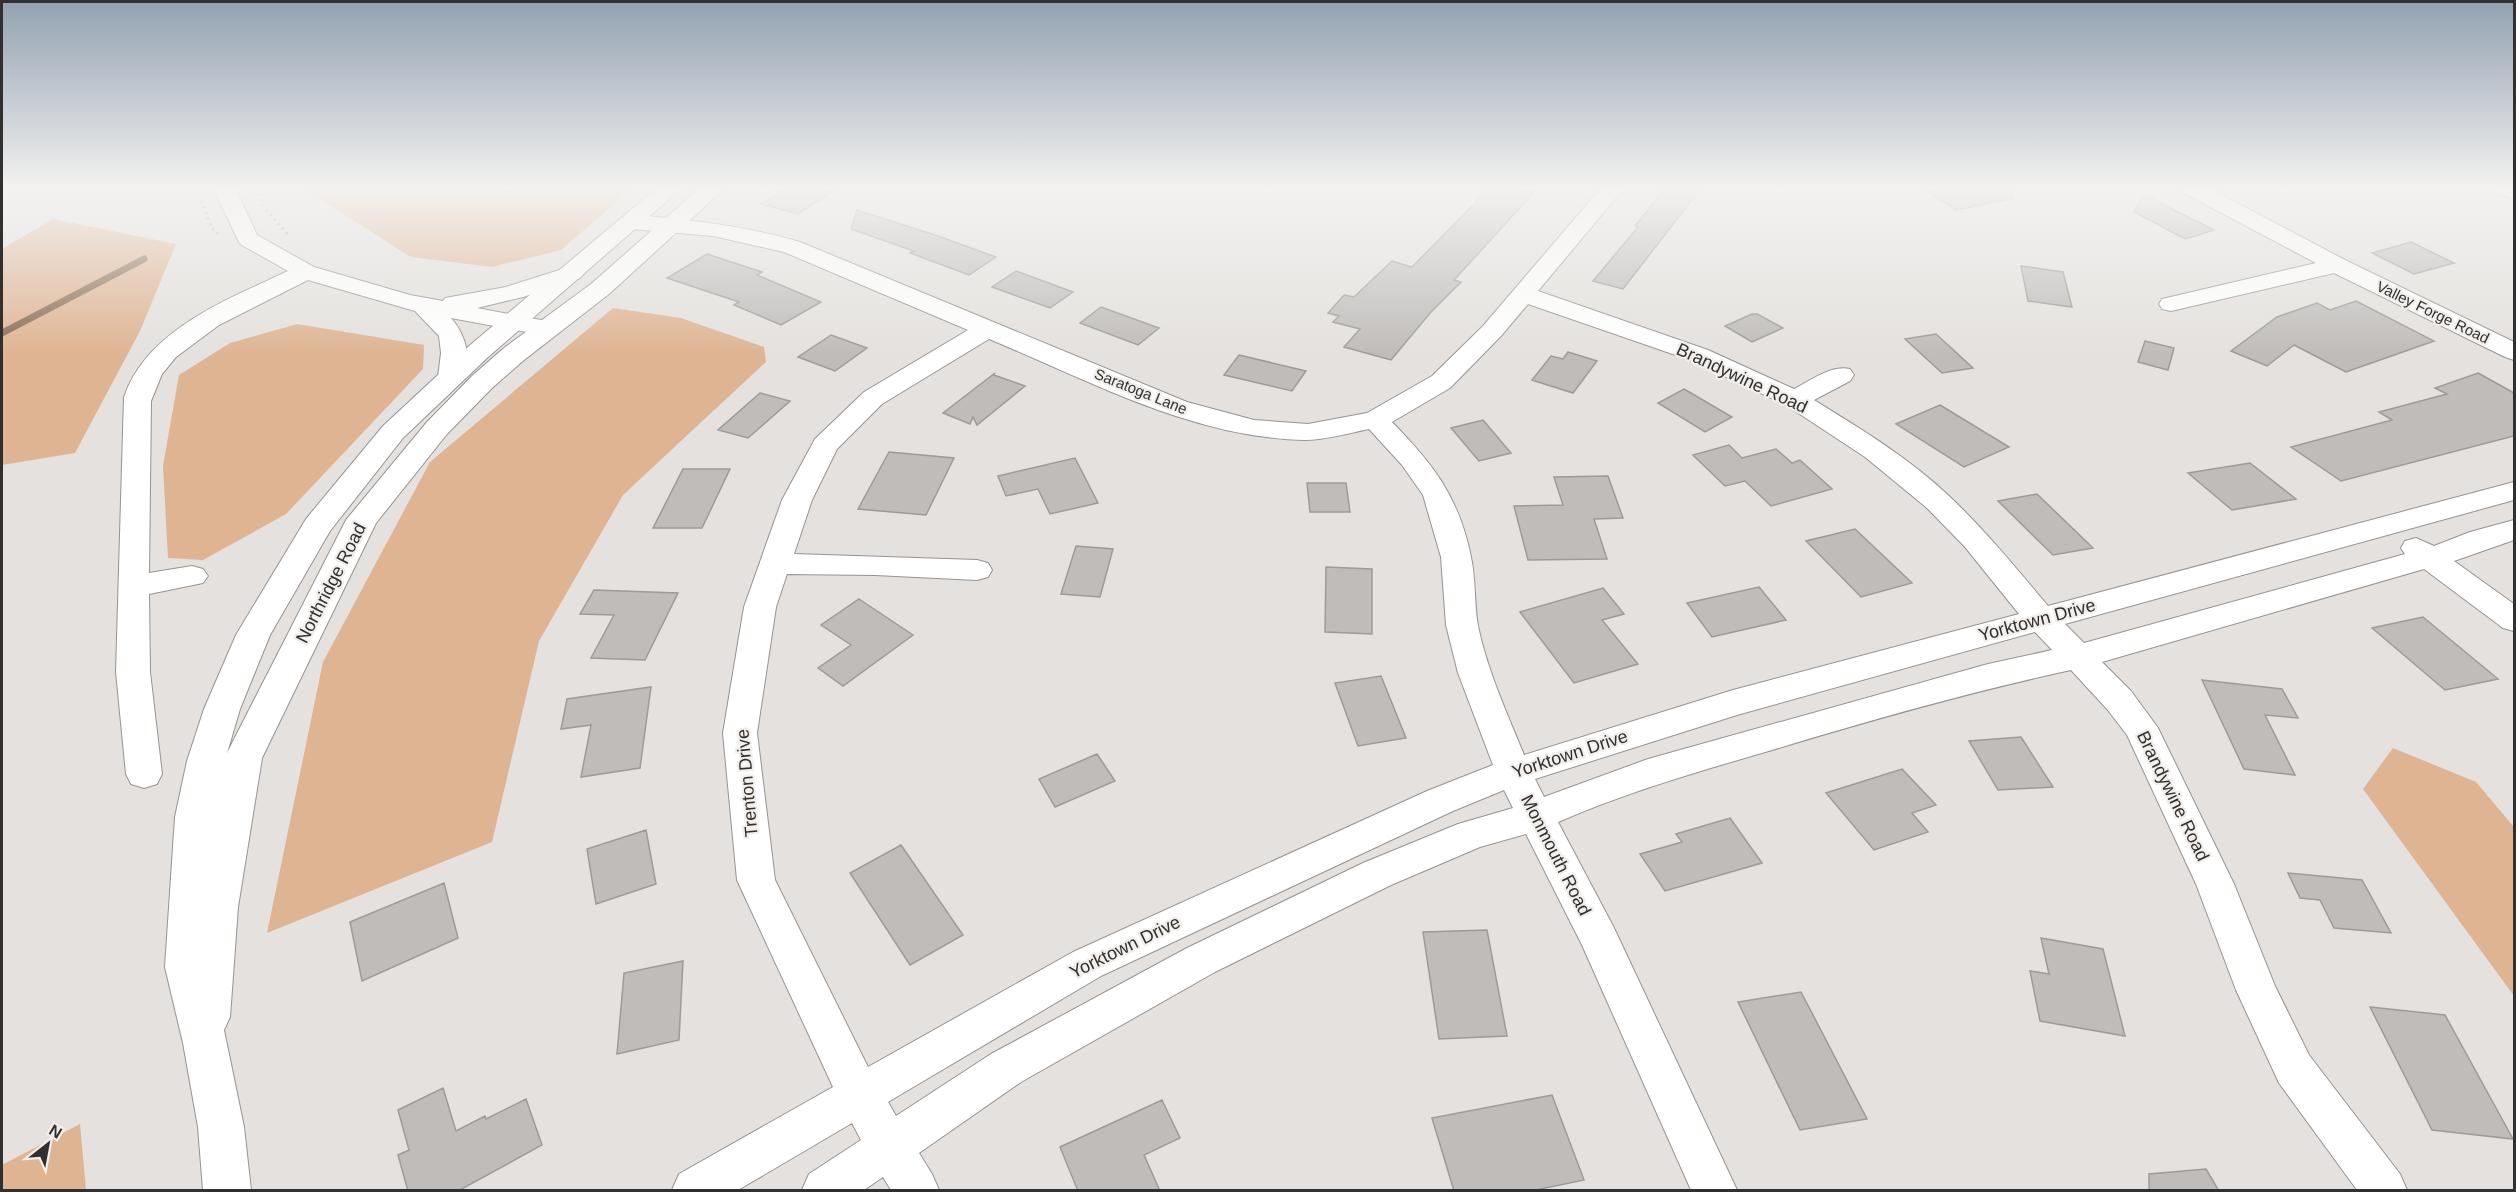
<svg xmlns="http://www.w3.org/2000/svg" width="2516" height="1192" viewBox="0 0 2516 1192" font-family="Helvetica,sans-serif">
<style>
.green{fill:#dfb493}
.lines{fill:none;stroke-linecap:round;stroke-linejoin:round}
.stream{stroke:#8b6b51;stroke-width:7}
.building{fill:#bfbcba;stroke:#9d9b98;stroke-width:1.5}
.minor-casing{stroke:#969391;stroke-width:2}
.major-casing{stroke:#969391;stroke-width:2}
.path{stroke:#a7a5a3;stroke-width:3;stroke-dasharray:2 4;stroke-linecap:butt}
.minor{fill:#fff;fill-rule:evenodd}
.major{fill:#fff;fill-rule:evenodd}
.labels{text-anchor:middle;dominant-baseline:central;stroke-width:4.5;stroke-linejoin:round;paint-order:stroke}
.far-street-label{font-size:15px;fill:#31302f;stroke:#f1eeeb}
.street-label{font-size:18px;fill:#31302f;stroke:#f1eeeb}
</style>
<rect width="100%" height="100%" fill="#e4e1de"/>
<path class="green" d="M302,188h331l-72,62 -69,17 -81,-10z
M53,219l123,25 -36,87 -65,122 -73,12v-216z
M613,308l68,10 83,29 2,15 -143,133 -84,146 -47,201 -225,91 56,-271 107,-200z
M297,324l127,21 -1,24 -137,145 -83,46 -35,-2 -5,-92 16,-91 51,-32z
M2393,748l83,34 38,45v169l-151,-207z
M80,1124l6,66h-84v-25z"/>
<g class="lines">
<path class="stream" d="M2,333l142,-74"/>
</g>
<path class="building" d="M786,188h52l-40,26 -37,-10z
M1490,188h48l-84,92 7,2 -30,30 -40,48 -47,-13 16,-18 -27,-7 6,-6 -11,-3 16,-18 10,2 38,-36 20,6z
M1665,188h36l-78,101 -30,-8 45,-54 -3,-1z
M1922,188h90l2,10 -58,12z
M2143,194l71,36 -29,9 -51,-27z
M857,210l81,26 58,21 -27,18 -59,-22 4,-2 -63,-22z
M2411,242l43,21 -40,11 -42,-21z
M707,254l55,18 -5,3 64,27 -40,23 -47,-20 5,-3 -72,-24z
M2021,266l42,6 9,35 -44,-6z
M1016,271l57,21 -23,16 -58,-21z
M2356,301l78,40 -88,31 -52,-27 -27,21 -36,-15 46,-34 40,-14 13,7z
M1101,307l58,21 -21,17 -58,-22z
M1752,314h5l26,14 -31,14 -27,-16z
M1936,334l37,34 -31,5 -37,-34z
M831,335l36,13 -32,23 -37,-14z
M2145,341l29,7 -6,22 -30,-8z
M1568,352l29,9 -24,32 -41,-13 19,-24 12,3z
M1239,355l67,16 -14,20 -68,-16z
M995,373l-1,2 31,11 -48,39 -4,-8 -3,7 -27,-11z
M2478,373l36,20v43l-173,45 -50,-34 101,-27 -13,-8 68,-18 -12,-6z
M1684,389l48,28 -27,15 -47,-29z
M760,393l30,8 -42,37 -30,-8z
M1940,405l69,42 -45,20 -68,-43z
M1483,420l28,33 -32,8 -28,-33z
M1729,445l13,13 34,-9 16,14 8,-3 32,29 -61,17 -26,-25 -20,5 -32,-31z
M889,452l65,6 -28,57 -68,-6z
M1075,458l23,45 -48,11 -12,-25 -32,7 -8,-20z
M2250,463l46,36 -64,11 -44,-37z
M683,469h47l-28,59h-49z
M1608,476l15,42 -29,1 13,40 -79,1 -14,-54 49,-1 -9,-28z
M1307,483h39l4,29h-40z
M2037,494l56,54 -40,7 -55,-54z
M1855,529l57,54 -51,14 -55,-56z
M1076,546l37,3 -13,48 -39,-3z
M1326,567l46,2v65l-47,-2z
M1759,587l27,33 -74,17 -25,-34z
M1603,588l21,26 -22,6 36,44 -64,19 -54,-71z
M594,590l84,3 -33,67 -54,-2 23,-43 -34,-1z
M859,599l54,36 -70,51 -25,-18 33,-23 -30,-20z
M2423,617l75,62 -53,11 -73,-62z
M1381,676l25,62 -48,8 -23,-63z
M2202,680l80,9 16,29 -33,-3 30,60 -51,-6z
M651,687l-11,81 -59,9 10,-52 -30,4 6,-30z
M2021,737l32,50 -55,3 -29,-49z
M1097,754l18,27 -60,26 -16,-28z
M1902,769l34,36 -24,8 16,19 -54,18 -48,-57z
M1730,818l32,45 -97,28 -25,-37 42,-12 -6,-8z
M646,830l10,54 -60,20 -9,-55z
M901,845l62,90 -53,30 -60,-92z
M2288,873l74,7 29,53 -57,-5 -14,-28 -20,-2z
M444,883l14,55 -96,43 -12,-59z
M1487,930l20,106 -68,3 -16,-107z
M2041,938l62,11 22,87 -85,-15 -10,-50 19,3z
M683,961l-4,79 -62,14 7,-81z
M1801,992l66,127 -67,11 -62,-128z
M2370,1007l75,8 68,124 -81,-9z
M443,1088l13,43 29,-15 1,3 40,-20 16,46 -84,46h-50l-10,-36 11,-5 -11,-40z
M1552,1095l32,85 -53,11h-77l-22,-73z
M1162,1100l18,38 -36,17 16,36h-82l-18,-44z
M2206,1169l13,22h-70v-17z"/>
<g class="lines">
<g class="minor-casing">
<path id="minor" d="M213,188h22l22,47 57,32 96,28 33,6 2,-3 61,-11 66,-21 8,2 4,5 -4,5 -57,19 -46,11 80,15 4,5 -4,5 -9,3 -97,-18c15,17 23,44 9,65l-9,2 -9,-2 -4,-6 3,-24 -2,-17 -24,-25 -107,-31 -89,45 -43,32 -14,17 -11,27 -2,172 43,-7 11,3 5,7 -5,7 -54,11 1,78 12,102 -5,10 -13,4 -13,-4 -5,-10 -10,-102 8,-275c23,-68 105,-98 164,-126l-48,-27z
M1601,188h23l-86,103 170,59 86,39c18,-9 37,-24 56,-20l4,6 -4,6 -36,19c47,29 95,58 135,96 36,34 67,72 99,110l466,-124v18l-449,124 19,19 321,-89 -4,-6 4,-7 11,-3 18,8 36,-14 44,-12v20l-60,21 60,43v27l-11,-3 -79,-59 -322,93 29,29 27,37 76,156 41,102 34,69 91,119 7,16h-50l-78,-107 -43,-93 -40,-106 -69,-149 -20,-26 -36,-39c-101,22 -200,50 -299,80 -72,21 -145,42 -214,72l56,106 123,262h-46l-109,-245 -56,-111 -46,13 -89,38 -176,87 -194,110 -102,71 13,21 7,16h-48l-8,-13 -19,13h-62l7,-16 52,-34 -9,-17 -114,67h-66l7,-16 154,-87 -96,-207 -14,-147 21,-126 38,-107 33,-61 49,-47 104,-62 -184,-78 -71,-16 -81,-7 -8,-2 -3,-5 3,-5 8,-2c57,4 113,11 168,27l387,160 67,18 54,4 59,-11 65,-37 51,-50zM1528,304l162,56 96,45 79,52 62,51 38,39 54,67 -286,76 -209,65c-17,-42 -37,-85 -46,-129 -4,-23 -2,-46 -7,-69 -12,-60 -38,-93 -79,-135l58,-34 51,-52zM989,339c101,42 205,99 316,101 21,0 44,-7 64,-11l33,36 21,30 18,62 5,68 12,48 35,92 -66,26 -354,161 -205,115 -93,-187 -18,-147 19,-126 11,-33 88,1 102,5 11,-3 4,-7 -4,-7 -11,-3 -183,-6 18,-54 25,-51 45,-45zM2035,632l17,18 -64,14 -340,95 -104,38 -9,-18 202,-64zM1504,790l9,18 -55,16 -95,39 -176,85 -196,106 -95,62 -8,-14 213,-126 352,-165z
M2181,188h28l136,72 169,82v18l-9,-3 -171,-84 -163,38 -9,-2 -3,-5 3,-5 154,-36 -132,-70z
M2492,188h22v11l-19,-6z"/>
</g>
<g class="major-casing">
<path id="major" d="M657,188h25l-195,170 -84,80 -73,93 -60,104 -30,74 -13,44 119,-233 81,-98 45,-46 32,-28 87,-64 109,-96h25l-116,106 -85,66 -32,28 -45,46 -71,89 -114,235 -24,149 -8,110 -6,13 20,97 7,63h-48l-5,-63 -15,-84 -18,-76 10,-150 12,-56 17,-52 32,-74 70,-116 77,-93 86,-80z"/>
</g>
<path class="path" d="M256,188l9,20 24,28
M201,201l11,27 6,6"/>
<use href="#minor" class="minor"/>
<use href="#major" class="major"/>
</g>
<linearGradient id="sky" x2="0" y2="1"><stop stop-color="#92a1b1"/><stop offset="0.53" stop-color="#f3f2f0"/><stop offset="1" stop-color="#f3f2f0" stop-opacity="0"/></linearGradient>
<rect width="2516" height="355" fill="url(#sky)"/>
<g class="labels">
<g class="far-street-label">
<text transform="translate(2433 312) rotate(26)">Valley Forge Road</text>
<text transform="translate(1141 391) rotate(22)">Saratoga Lane</text>
</g>
<g class="street-label">
<text transform="translate(1742 378) rotate(25)">Brandywine Road</text>
<text transform="translate(331 583) rotate(-63)">Northridge Road</text>
<text transform="translate(2037 620) rotate(-15)">Yorktown Drive</text>
<text transform="translate(1570 754) rotate(-18)">Yorktown Drive</text>
<text transform="translate(747 783) rotate(-95)">Trenton Drive</text>
<text transform="translate(2173 796) rotate(64)">Brandywine Road</text>
<text transform="translate(1556 855) rotate(63)">Monmouth Road</text>
<text transform="translate(1125 947) rotate(-26)">Yorktown Drive</text>
</g>
</g>
<rect width="2516" height="1192" fill="none" stroke="#31302f" stroke-width="6"/>
<g transform="translate(48 1144) rotate(31)" stroke="#f1eeeb" stroke-width="4.5" paint-order="stroke">
<path d="M0-4.5L10 22L0 15L-10 22Z" fill="#31302f"/>
<text y="-9" font-size="16" font-weight="bold" text-anchor="middle" fill="#31302f">N</text>
</g>
</svg>
